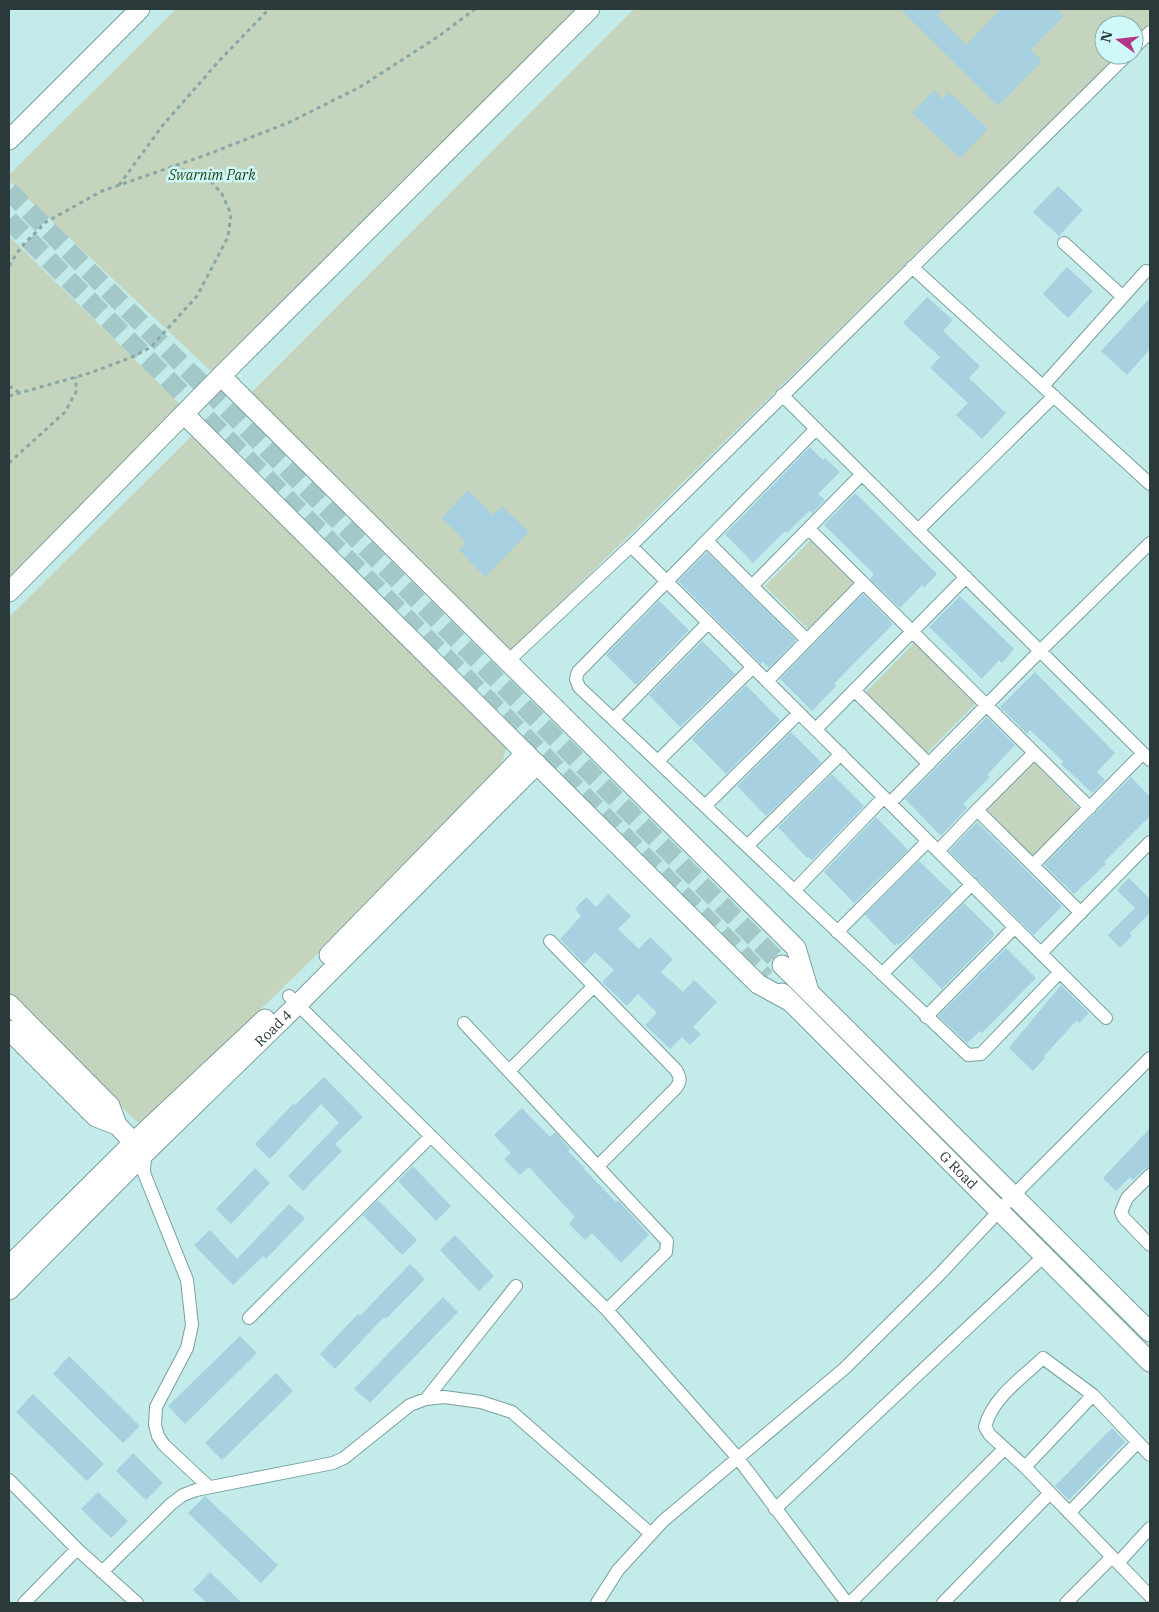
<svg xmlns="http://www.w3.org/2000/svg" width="1159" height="1612" viewBox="0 0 1159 1612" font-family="'IBM Plex Serif',serif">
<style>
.green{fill:#c4d4bd}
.building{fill:#a7d0e1}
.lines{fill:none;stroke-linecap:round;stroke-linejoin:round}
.secondary-tunnel{stroke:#a4c8c7;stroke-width:19;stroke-dasharray:19 9;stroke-linecap:butt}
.street-casing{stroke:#79a0a0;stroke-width:14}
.secondary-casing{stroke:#79a0a0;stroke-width:21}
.path{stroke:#88a8a7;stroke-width:3;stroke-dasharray:4 4;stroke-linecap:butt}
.street{stroke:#fff;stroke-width:12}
.secondary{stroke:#fff;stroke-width:19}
.labels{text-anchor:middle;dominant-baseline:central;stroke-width:5;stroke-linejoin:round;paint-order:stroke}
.park-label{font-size:14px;font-style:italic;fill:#264316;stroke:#cff8f8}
.street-label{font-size:14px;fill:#2a3a3a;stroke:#cff8f8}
</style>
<rect width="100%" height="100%" fill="#c2ebea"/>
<path class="green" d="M176,9h400l-361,366 -206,-194v-6z
M634,9h516v14l-16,16v-14h-30v30h14l-618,607 -256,-262z
M9,236l175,172 -175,175z
M198,430l314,303 -16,47 -354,345 -8,-6 -125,-124v-378z
M814,537l42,43 -48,49 -43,-43z
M915,642l61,61 -49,50 -61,-61z
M1034,762l46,48 -48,47 -46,-49z"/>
<path class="building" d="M900,9h44l-7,6 29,30 35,-36h55l8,7 -33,34 11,11 -44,45z
M934,90l8,9 7,-7 39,37 -28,29 -48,-45z
M1058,186l25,24 -24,26 -26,-24z
M1067,267l26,24 -25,27 -25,-24z
M927,297l26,23 -10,11 37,35 -11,12 37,35 -24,26 -26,-24 12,-12 -38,-35 10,-11 -37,-34z
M1150,298v51l-23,26 -26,-24z
M810,447l13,13 2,-2 15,14 -22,22 7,6 -13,13 -3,-2 -22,22 -2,-2 -32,32 -28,-29z
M468,490l25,25 9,-9 27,26 -44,45 -26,-27 7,-8 -24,-24z
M855,493l82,81 -13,14 -2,-3 -22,23 -30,-29 4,-5 -50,-49z
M707,552l89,88 -27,28 -6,-6 -2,2 -83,-83z
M863,594l30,30 -59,60 2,2 -24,25 -32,-32z
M960,596l54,53 -12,14 -3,-3 -17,19 -53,-52z
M659,601l30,29 -52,54h-2l-29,-29z
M702,641l33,33 -55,53 -31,-32z
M1035,672l80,81 -18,19 8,8 -13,13 -31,-29 2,-3 -33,-31 -3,4 -27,-27z
M746,685l34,35 -54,54 -34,-35z
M987,717l28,28 -28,30 3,2 -27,27 4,4 -26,28 -36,-37z
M791,732l28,28 2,3 -55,53 -29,-30z
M832,774l32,32 -52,54 -3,-3 -2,1 -29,-31z
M1131,777l19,20v19l-46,46 2,2 -32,30 -30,-29z
M876,817l32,33 -54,53 -30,-31z
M977,822l85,84 -28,29 -85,-84z
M919,861l33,32 -53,52 -2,-2 -2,3 -30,-31z
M1129,878l21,21v14l-20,20 2,3 -12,12 -12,-13 27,-27 -18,-18z
M608,894l23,22 -13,13 21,20 11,-12 23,22 -12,13 22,20 11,-12 23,22 -24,25 8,7 -11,11 -8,-8 -12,12 -25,-24 12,-12 -19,-19 -11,12 -25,-24 12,-12 -19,-18 -11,12 -24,-25 21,-23 -6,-7 11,-12 10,10z
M964,903l30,30 -1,1 1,2 -52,53 -32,-32z
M1006,948l30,30 -54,55 -2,-2 -13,12 -29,-27z
M1061,985l28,28 -10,10 -2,-3 -33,36 1,2 -12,13 -24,-23z
M324,1077l39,40 -28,27 7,7 -39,40 -15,-15 51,-53 -18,-19 -51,55 -15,-15 38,-40 2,1z
M522,1108l28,29 5,-5 15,17 -2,2 17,17 -1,1 32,33 2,-2 31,35 -28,28 -29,-30 -7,7 -16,-16 6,-7 -46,-50 -9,8 -16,-16 7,-6 -17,-18z
M1150,1128v39l-6,2 -11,11 -3,-3 -14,14 -13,-13z
M413,1166l38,40 -15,15 -38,-40z
M255,1168l15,15 -39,41 -15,-15z
M378,1200l39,40 -15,15 -39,-40z
M289,1204l16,14 -39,41 -3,-3 -30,29 -39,-40 16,-15 27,29z
M455,1235l39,41 -15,15 -39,-41z
M410,1264l15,15 -39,40 -2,-2 -49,52 -15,-15 38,-40 2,2z
M443,1297l15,15 -88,91 -16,-14z
M240,1336l17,17 -72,71 -17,-18z
M69,1356l71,70 -17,17 -70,-69z
M276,1373l17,18 -71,69 -17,-17z
M33,1394l71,70 -17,17 -71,-69z
M1112,1428l13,14 -56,58 -14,-14z
M133,1453l30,30 -17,17 -30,-29z
M98,1492l30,29 -17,17 -30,-29z
M205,1496l73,69 -17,18 -73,-70z
M210,1572l32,31h-35l-14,-13z"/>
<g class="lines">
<path class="secondary-tunnel" d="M9,191l773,774
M9,220l757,758"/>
<g class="street-casing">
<path id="street" d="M1134,48l16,-16
M1064,243l59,54
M912,267l238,217
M1043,386l103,-115
M782,395l368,365
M816,429l-238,243 -2,7 3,8 389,368 13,-1 79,-82
M809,529l281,279
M918,530l136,-134
M707,541l45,45 110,-112
M631,546l475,472
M752,586l55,54
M508,661l123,-115 496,-491
M767,681l96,-98
M854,690l75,74
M614,719l94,-96
M816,729l150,-152
M658,761l95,-94
M890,803l150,-152 110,-108
M705,806l94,-93
M977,810l57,-57
M747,846l94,-92
M938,851l39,-41 104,103
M1033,865l110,-112
M794,891l90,-94
M837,932l91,-91
M550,941l126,129c5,8 5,12 -1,19l-77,77
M1041,953l109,-111
M882,974l90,-90
M289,996l318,314 130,147 110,146
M926,1017l89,-90
M464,1023l203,218 -1,11 -59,58
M509,1071l85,-85
M145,1153l-1,20 43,107 5,45 -5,23 -31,59 -1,18 3,11 6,9 45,42
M1150,1175l-23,23 -6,14 3,6 26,27
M249,1318l182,-182
M426,1399l90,-113
M1150,1455l-57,-60 -50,-37c-20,19 -51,40 -58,69l5,8 35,32 125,129
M1025,1467l68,-72
M9,1480l68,69 60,54
M775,1509l269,-253
M1069,1513l69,-71
M1118,1563l32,-35
M102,1572l69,-68 12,-9 13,-5 137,-27 11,-5 66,-53 16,-6 18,-2 37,5 31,10 139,122
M24,1603l53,-54
M597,1603l21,-33 45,-49 182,-153 93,-92 76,-81 136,-137
M850,1603l154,-154
M943,1603l107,-110
M1066,1603l46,-46"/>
</g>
<g class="secondary-casing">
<g id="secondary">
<path d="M9,140l131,-131"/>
<path d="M221,376l575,572 13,43"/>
<path d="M184,414l574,570 33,18"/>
<path d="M9,592l212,-216 369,-367"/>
<path d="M329,955l197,-202"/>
<path d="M782,965l368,367"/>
<path id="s1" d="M782,993l368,369"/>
<path d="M9,1004l101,102 7,19"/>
<path d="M9,1030l87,87 21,8 25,26"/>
<path d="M9,1266l125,-124 131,-123"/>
<path id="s2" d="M9,1290l136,-137 152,-148 240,-241"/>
</g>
</g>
<path class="path" d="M119,185l44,-60 56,-64 50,-52
M9,266l12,-19 25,-25 56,-31 104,-36 84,-33 70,-35 79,-51 36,-27
M9,386l11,7
M9,396l81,-23 42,-16 19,-10 46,-51 31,-59 3,-23 -9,-20 -15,-17 -34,-10
M9,463l56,-51 11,-20v-15"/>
<use href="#street" class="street"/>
<use href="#secondary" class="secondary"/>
</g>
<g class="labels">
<g class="park-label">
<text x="212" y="175">Swarnim Park</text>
</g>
<g class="street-label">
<text stroke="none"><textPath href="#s2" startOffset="372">Road 4</textPath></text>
<text stroke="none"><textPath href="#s1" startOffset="250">G Road</textPath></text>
</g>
</g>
<rect width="1159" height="1612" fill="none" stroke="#2a3a3a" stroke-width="20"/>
<g transform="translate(1119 40) rotate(285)"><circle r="24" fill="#cff8f8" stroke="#8dacac"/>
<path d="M0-4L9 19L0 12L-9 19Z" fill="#b33686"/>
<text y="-8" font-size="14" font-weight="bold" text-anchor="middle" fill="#2a3a3a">N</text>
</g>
</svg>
